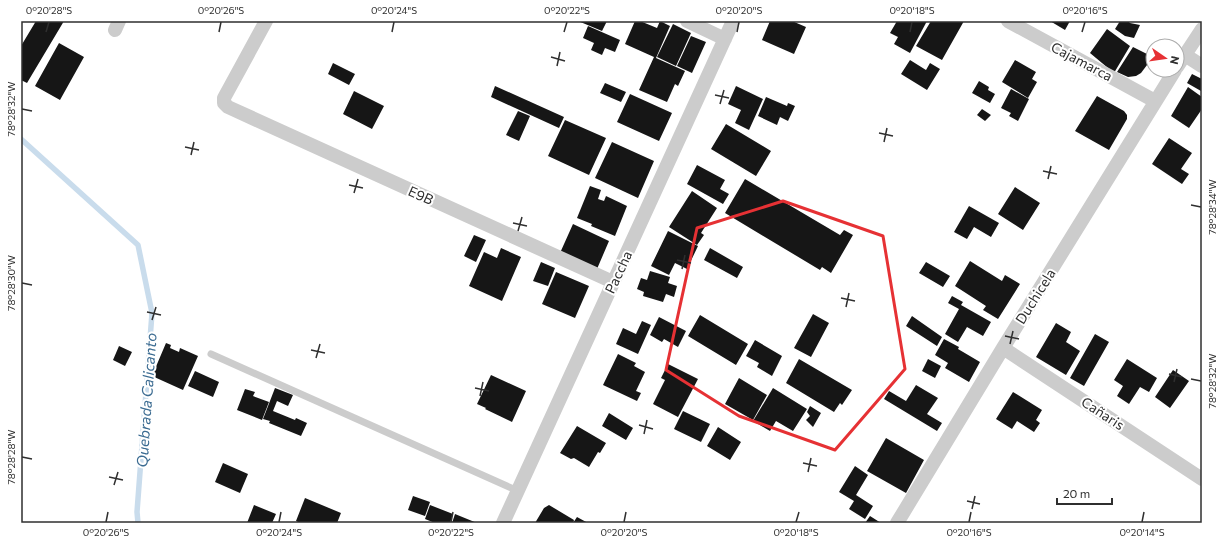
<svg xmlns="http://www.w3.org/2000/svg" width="1223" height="544" viewBox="0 0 1223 544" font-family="Commissioner,sans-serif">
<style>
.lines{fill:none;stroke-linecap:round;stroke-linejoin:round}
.stream{stroke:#c9dcec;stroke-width:5.5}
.building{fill:#161616}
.service{stroke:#ccc;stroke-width:7}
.minor{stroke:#ccc;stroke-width:14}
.marked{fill:none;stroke:#e63134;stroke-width:3;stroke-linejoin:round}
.ticks{fill:none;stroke:#2f2f2f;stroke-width:1.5}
.labels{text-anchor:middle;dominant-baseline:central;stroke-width:4;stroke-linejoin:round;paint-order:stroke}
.street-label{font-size:14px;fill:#2f2f2f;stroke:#fff}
.water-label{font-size:15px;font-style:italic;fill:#3c6c92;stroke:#fff}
.neatline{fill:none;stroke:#2f2f2f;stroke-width:1.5}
.ticks-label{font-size:10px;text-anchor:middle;fill:#2f2f2f}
</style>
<rect width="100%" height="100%" fill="#fff"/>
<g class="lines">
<path class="stream" d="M21,139l117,106 14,68 -15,199 1,11"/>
</g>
<path class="building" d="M36,21h28l-37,62 -6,-3v-34z
M578,21h29l-5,10z
M635,21h5l17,7 3,-7 10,5 -14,32 29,13 -7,15 -3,-2 -8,18 -28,-12 15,-33 -29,-13z
M770,21h22l14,6 -12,27 -32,-14z
M897,21h30l-17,32 -16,-9 4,-7 -8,-4z
M931,21h33l-22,39 -26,-14z
M1050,21h20l-5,9z
M1120,21h8l2,2 10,2 -6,13 -9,-2 -10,-7z
M673,24l18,9 -15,33 -19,-9z
M588,26l32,14 -5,12 -10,-4 -3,7 -11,-5 3,-7 -11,-5z
M1107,29l23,17 -16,27 -24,-20z
M691,36l15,6 -14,31 -15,-7z
M59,43l25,14 -24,43 -25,-14z
M1133,47l20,10 -12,16 -5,3 -8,1 -11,-5z
M910,60l16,10 4,-7 10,6 -13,21 -26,-16z
M1015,60l21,12 -4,7 5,3 -9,16 -26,-16z
M333,63l22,11 -6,11 -21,-11z
M1192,74l10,5 -1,12 -14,-8z
M979,81l10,6 -1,3 7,4 -5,9 -18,-10z
M605,83l21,9 -5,10 -21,-9z
M495,86l69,31 -5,11 -68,-31z
M736,86l27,13 -14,31 -14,-7 6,-13 -13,-6z
M1188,87l14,10v12l-13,19 -18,-12z
M1011,89l18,10 -11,22 -9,-5 2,-3 -10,-5z
M354,91l30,15 -12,23 -29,-15z
M630,94l42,19 -13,28 -42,-19z
M1097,96l27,15 3,4v4l-18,31 -34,-19z
M766,97l21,9 1,-3 7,3 -7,15 -8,-4 -3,8 -19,-9z
M982,109l9,6 -6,6 -8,-6z
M518,111l12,5 -11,25 -13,-6z
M565,120l41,18 -17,37 -41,-19z
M726,124l45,27 -15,25 -45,-27z
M1169,138l23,15 -11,16 8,5 -7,10 -30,-20z
M612,142l42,19 -16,37 -43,-20z
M697,165l28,15 -5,9 9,5 -6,10 -36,-20z
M745,179l95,56 4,-5 9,5 -22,38 -9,-6 -2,3 -95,-57z
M590,186l11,4 -3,9 6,2 2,-5 21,10 -12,30 -24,-10 1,-2 -15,-6z
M1015,187l25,16 -17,27 -25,-16z
M692,191l25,17 -16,25 3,2 -7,10 -28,-18z
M969,206l30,17 -8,14 -17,-10 -7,12 -13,-7z
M573,224l36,17 -12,28 -37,-16z
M668,231l30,15 -11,23 -12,-6 -6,12 -18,-9z
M474,235l12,5 -10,22 -12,-6z
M501,248l20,9 -19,44 -33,-15 15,-34 13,6z
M710,248l33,19 -6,11 -33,-18z
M970,261l32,20 3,-6 15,9 -22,35 -15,-9 3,-4 -31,-20z
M541,262l14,6 -7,18 -15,-5z
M926,262l24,14 -7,11 -24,-14z
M650,271l20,6 -2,6 9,3 -3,11 -8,-3 -3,8 -20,-6 1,-4 -7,-3 4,-11 6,2z
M556,272l33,14 -14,32 -33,-14z
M952,296l11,6 -2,3 30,17 -8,14 -16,-9 -9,15 -13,-8 14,-25 -11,-6z
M813,314l16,9 -18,34 -17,-9z
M700,315l48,29 -12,21 -48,-29z
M912,316l30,21 -5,9 -31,-20z
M659,317l27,14 -8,16 -14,-8 -2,3 -12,-7z
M642,321l9,4 -13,29 -22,-10 7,-16 13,6z
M1056,323l15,9 -5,10 14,9 -14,24 -30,-18z
M1095,334l14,8 -25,44 -14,-8z
M944,339l15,8 -1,2 22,13 -11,20 -24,-14 3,-5 -13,-8z
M755,340l27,16 -10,20 -15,-9 2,-4 -13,-7z
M166,343l5,2 -1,3 9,4 1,-4 18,8 -15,34 -31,-14z
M119,346l13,6 -7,14 -12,-6z
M618,354l18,9 -2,3 11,6 -9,19 5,2 -4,8 -34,-16z
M799,359l53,31 -10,15 -2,-2 -6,9 -48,-29z
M928,359l13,7 -6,12 -13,-7z
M1127,359l30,19 -8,14 -9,-5 -11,17 -12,-8 6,-10 -9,-6z
M668,364l30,15 -20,38 -25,-13 12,-24 -4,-2z
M1173,370l16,11 -19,27 -15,-11z
M195,371l24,11 -6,15 -25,-11z
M491,375l35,16 -14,31 -27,-13 1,-1 -9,-4z
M739,378l28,17 -14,25 -28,-16z
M916,385l22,13 -11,16 15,9 -5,8 -53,-32 5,-8 17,10z
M275,388l18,7 -5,11 -11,-5 -4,10 22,9 1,-2 11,5 -6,13 -32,-13 1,-2 -7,-2z
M773,388l34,21 -14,22 -17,-10 -6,10 -17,-10z
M245,389l10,3 -2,4 16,6 -7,18 -25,-10z
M1013,392l29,18 -6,10 4,3 -6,9 -17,-11 -5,8 -16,-10z
M810,406l11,7 -8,14 -7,-7 4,-4 -3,-4z
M683,411l27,13 -9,18 -27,-13z
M609,413l24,15 -7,12 -24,-14z
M577,426l29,17 -6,10 -2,-1 -9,15 -15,-9 -3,1 -11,-6z
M718,427l23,15 -11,18 -23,-14z
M886,438l38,22 -18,33 -39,-22z
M223,463l25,11 -8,19 -25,-11z
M855,466l13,9 -12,20 17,11 -8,13 -16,-10 5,-8 -15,-9z
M413,496l17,6 -5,14 -17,-6z
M305,498l36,15 -4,10h-37l-4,-2z
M254,505l22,9 -4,9h-25z
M430,505l23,9 -3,9h-15l-10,-4z
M549,505l25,15 -1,3h-38l9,-15z
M455,514l22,9h-25z
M870,516l11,7h-16z
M577,517l11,6h-15z"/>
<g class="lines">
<path class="service" d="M211,354l307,137"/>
<path class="minor" d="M266,21l-42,77v5l4,4 385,175
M687,21l38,18
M1008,21l147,80
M115,30l4,-9
M1185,55l17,11
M1177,67l25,-38
M1003,348l199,131
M503,523l230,-502
M897,523l106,-175 172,-278"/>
</g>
<path class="marked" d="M783,201l100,35 22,133 -70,81 -96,-34 -73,-46 31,-142z"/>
<path class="ticks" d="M46,32l3,-10M219,32l2,-10M392,32l2,-10M564,32l3,-10M737,32l2,-10M910,32l2,-10M1082,32l3,-10M551,57l14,4M557,66l3,-14M715,95l14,3M720,104l4,-14M22,109l10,2M879,133l14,3M884,142l3,-14M185,147l14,3M191,155l3,-13M1043,171l14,3M1048,179l3,-13M349,185l14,3M354,193l4,-14M1191,205l10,2M513,223l14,3M518,231l4,-14M677,260l14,3M682,269l3,-14M22,283l10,2M841,298l14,3M846,307l3,-14M147,312l14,3M152,320l4,-13M1005,336l14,3M1010,344l3,-13M311,350l14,3M316,358l4,-14M1169,374l13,3M1191,379l10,2M1174,382l3,-13M475,388l14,3M480,396l3,-14M639,425l14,4M644,434l3,-14M22,457l10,2M803,463l14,3M808,472l3,-14M109,477l14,3M114,485l4,-13M967,501l13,3M972,509l3,-13M106,522l2,-10M279,522l2,-10M451,522l2,-10M624,522l2,-10M796,522l3,-10M969,522l2,-10M1142,522l2,-10"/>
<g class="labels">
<g class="street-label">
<text transform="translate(1082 61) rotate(28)">Cajamarca</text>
<text transform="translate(421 195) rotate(24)">E9B</text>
<text transform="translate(618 272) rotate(-65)">Paccha</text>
<text transform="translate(1035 296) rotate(-58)">Duchicela</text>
<text transform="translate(1103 413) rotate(33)">Cañaris</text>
</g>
<g class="water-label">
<text transform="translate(146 400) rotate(-86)">Quebrada Calicanto</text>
</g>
</g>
<rect width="1223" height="544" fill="none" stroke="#ffffff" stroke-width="44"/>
<g transform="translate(1165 58) rotate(103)"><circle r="19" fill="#ffffff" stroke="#acacac"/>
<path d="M0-3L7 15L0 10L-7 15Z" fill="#e63134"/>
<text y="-6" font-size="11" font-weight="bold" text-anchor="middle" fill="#2f2f2f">N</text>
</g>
<path d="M1057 498v6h55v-6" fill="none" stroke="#2f2f2f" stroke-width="2"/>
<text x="1063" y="498" font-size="12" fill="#2f2f2f" stroke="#ffffff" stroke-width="3" paint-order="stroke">20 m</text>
<rect x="22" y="22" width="1179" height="500" class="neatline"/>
<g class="ticks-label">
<text x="49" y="14">0°20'28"S</text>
<text x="221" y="14">0°20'26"S</text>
<text x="394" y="14">0°20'24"S</text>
<text x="567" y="14">0°20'22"S</text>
<text x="739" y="14">0°20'20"S</text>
<text x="912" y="14">0°20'18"S</text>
<text x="1085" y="14">0°20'16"S</text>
<text transform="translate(11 109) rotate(-90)" y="4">78°28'32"W</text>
<text transform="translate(1212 207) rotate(-90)" y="4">78°28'34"W</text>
<text transform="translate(11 283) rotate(-90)" y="4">78°28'30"W</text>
<text transform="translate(1212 381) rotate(-90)" y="4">78°28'32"W</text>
<text transform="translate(11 457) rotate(-90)" y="4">78°28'28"W</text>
<text x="106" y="536">0°20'26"S</text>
<text x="279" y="536">0°20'24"S</text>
<text x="451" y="536">0°20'22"S</text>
<text x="624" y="536">0°20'20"S</text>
<text x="796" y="536">0°20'18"S</text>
<text x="969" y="536">0°20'16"S</text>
<text x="1142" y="536">0°20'14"S</text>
</g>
</svg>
